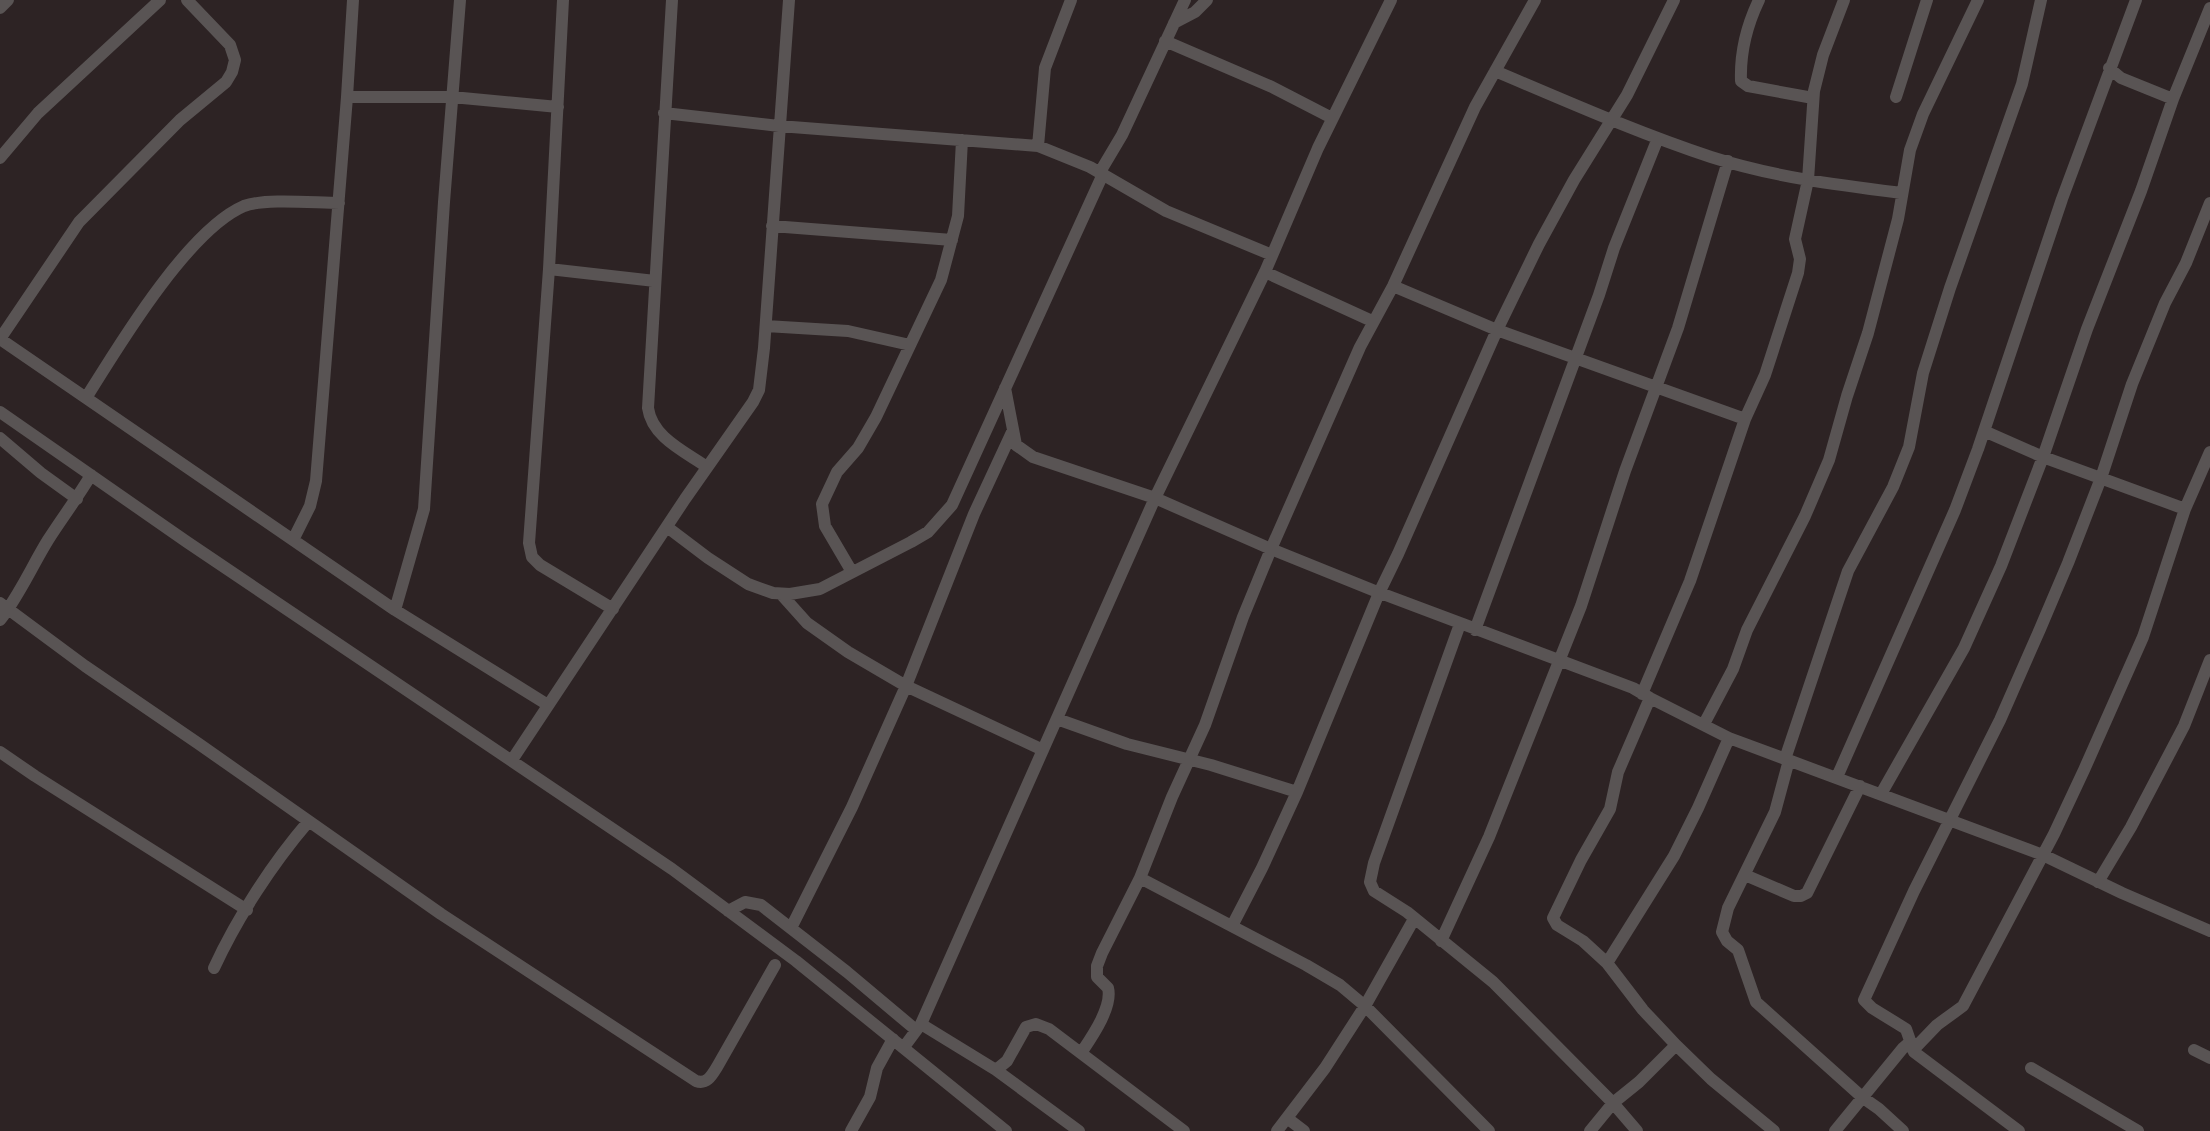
<svg xmlns="http://www.w3.org/2000/svg" width="2210" height="1131" viewBox="0 0 2210 1131" font-family="Karla,sans-serif">
<style>
.lines{fill:none;stroke-linecap:round;stroke-linejoin:round}
.minor{stroke:#595454;stroke-width:12}
</style>
<rect width="100%" height="100%" fill="#2d2324"/>
<g class="lines">
<path class="minor" d="M563,0l-14,269 -20,274 3,14 8,8 73,44
M672,0l-24,408c4,29 36,43 59,59
M1759,0c-12,25 -19,53 -18,81l7,5 65,12
M0,8l8,-8
M1174,23l21,-11 12,-12
M1165,41l107,46 60,31
M2109,68l12,10 52,21
M1495,71c71,30 143,62 216,86 62,20 127,28 191,36
M347,97h105l106,10
M1896,97l31,-97
M664,113l115,13 259,20 52,21 76,44 106,44
M1038,146l7,-78 26,-68
M0,158l38,-45 122,-113
M1100,172l22,-37 63,-135
M772,226l180,14
M549,269l106,12
M1265,272l107,49
M1393,286l104,44 248,89
M766,326l82,5 62,14
M0,339l395,271 153,95
M0,339l79,-117 101,-102 46,-38 6,-10 3,-12 -5,-15 -43,-45
M1005,388l11,57 17,12 122,41 116,51 104,42 258,97 17,10 79,40 314,117 79,38 88,38
M86,398c33,-53 102,-168 158,-192 22,-8 71,-3 95,-3
M0,412l187,130 485,327 124,92 210,170
M1984,431l59,26 142,52
M0,438l41,35 36,26
M667,527l41,31 40,26 25,9 17,1 30,-5 91,-47 17,-10 24,-27 151,-331
M293,540l17,-34 6,-25 31,-384 6,-97
M852,572l-27,-46 -3,-22 15,-32 21,-24 18,-31 65,-137 17,-64 4,-76
M781,594l26,29 41,29 58,34 137,64
M0,603l85,63 114,78 242,170 255,167c11,4 16,-6 21,-14l58,-102
M395,610l29,-101 20,-307 16,-202
M0,620c19,-24 32,-54 48,-80 14,-22 30,-43 43,-65
M1460,624l-86,239 -4,19 4,9 33,21 86,70 120,121 24,28
M1475,630l124,-335 15,-47 44,-110
M1642,694l48,-113 55,-162 20,-44 33,-102 2,-14 -5,-20 13,-59 6,-89 9,-36 21,-55
M1650,698l-32,74 -8,37 -29,51 -28,58 4,7 26,16 24,22 36,47 33,35 35,34 63,52
M1057,719l70,25 84,21 86,27
M1704,724l29,-55 14,-39 58,-114 24,-56 18,-64 21,-63 30,-114 12,-69 13,-36 55,-114
M0,752l35,24 212,134
M1785,759l63,-188 45,-84 16,-40 14,-74 27,-85 72,-204 19,-84
M512,760l173,-261 68,-97 6,-12 5,-42 25,-348
M1789,760l-14,52 -47,96 -6,24 5,9 11,9 18,52 106,95 17,12 24,22
M1837,777l118,-267 23,-61 84,-250 74,-199
M1881,794l83,-146 37,-82 42,-109 44,-128 54,-138 32,-92 37,-91
M1745,875l49,21h7l6,-3 53,-107
M1140,878l166,87 34,20 25,21 124,125
M2098,882l33,-55 53,-101 26,-66
M728,911l17,-9 16,3 86,67 69,58
M1232,926l30,-58 35,-76 82,-199 19,-39 99,-224 42,-86 35,-64 53,-85 47,-95
M791,928l61,-121 54,-121 68,-172 39,-84
M1441,941l48,-104 92,-231 44,-135 53,-143 50,-167
M1607,963l67,-107 24,-48 31,-70
M214,968c23,-50 58,-104 94,-146
M921,1024l75,46 83,61
M904,1047l17,-23 234,-526 110,-226 53,-124 73,-148
M1913,1050l24,-25 26,-19 91,-172 30,-64 59,-133 42,-128 25,-57
M2194,1050l16,8
M1081,1053c10,-15 32,-46 27,-65l-11,-11v-11l5,-13 38,-75 32,-81 33,-72 38,-108 28,-68 89,-202 33,-61 82,-179 60,-107
M2031,1068l107,63
M996,1070l11,-9 19,-34 10,-3 13,5 135,102
M1287,1118l17,13
M851,1131l19,-34 7,-29 16,-29
M1277,1131l48,-63 40,-62 49,-87
M1590,1131l23,-28 26,-21 37,-37
M1835,1131l68,-83 7,-6
M2019,1131l-105,-79 -8,-23 -34,-21 -8,-8 50,-109 86,-171 40,-91 28,-66 33,-85 31,-94 33,-81 21,-40 24,-60"/>
</g>
</svg>
